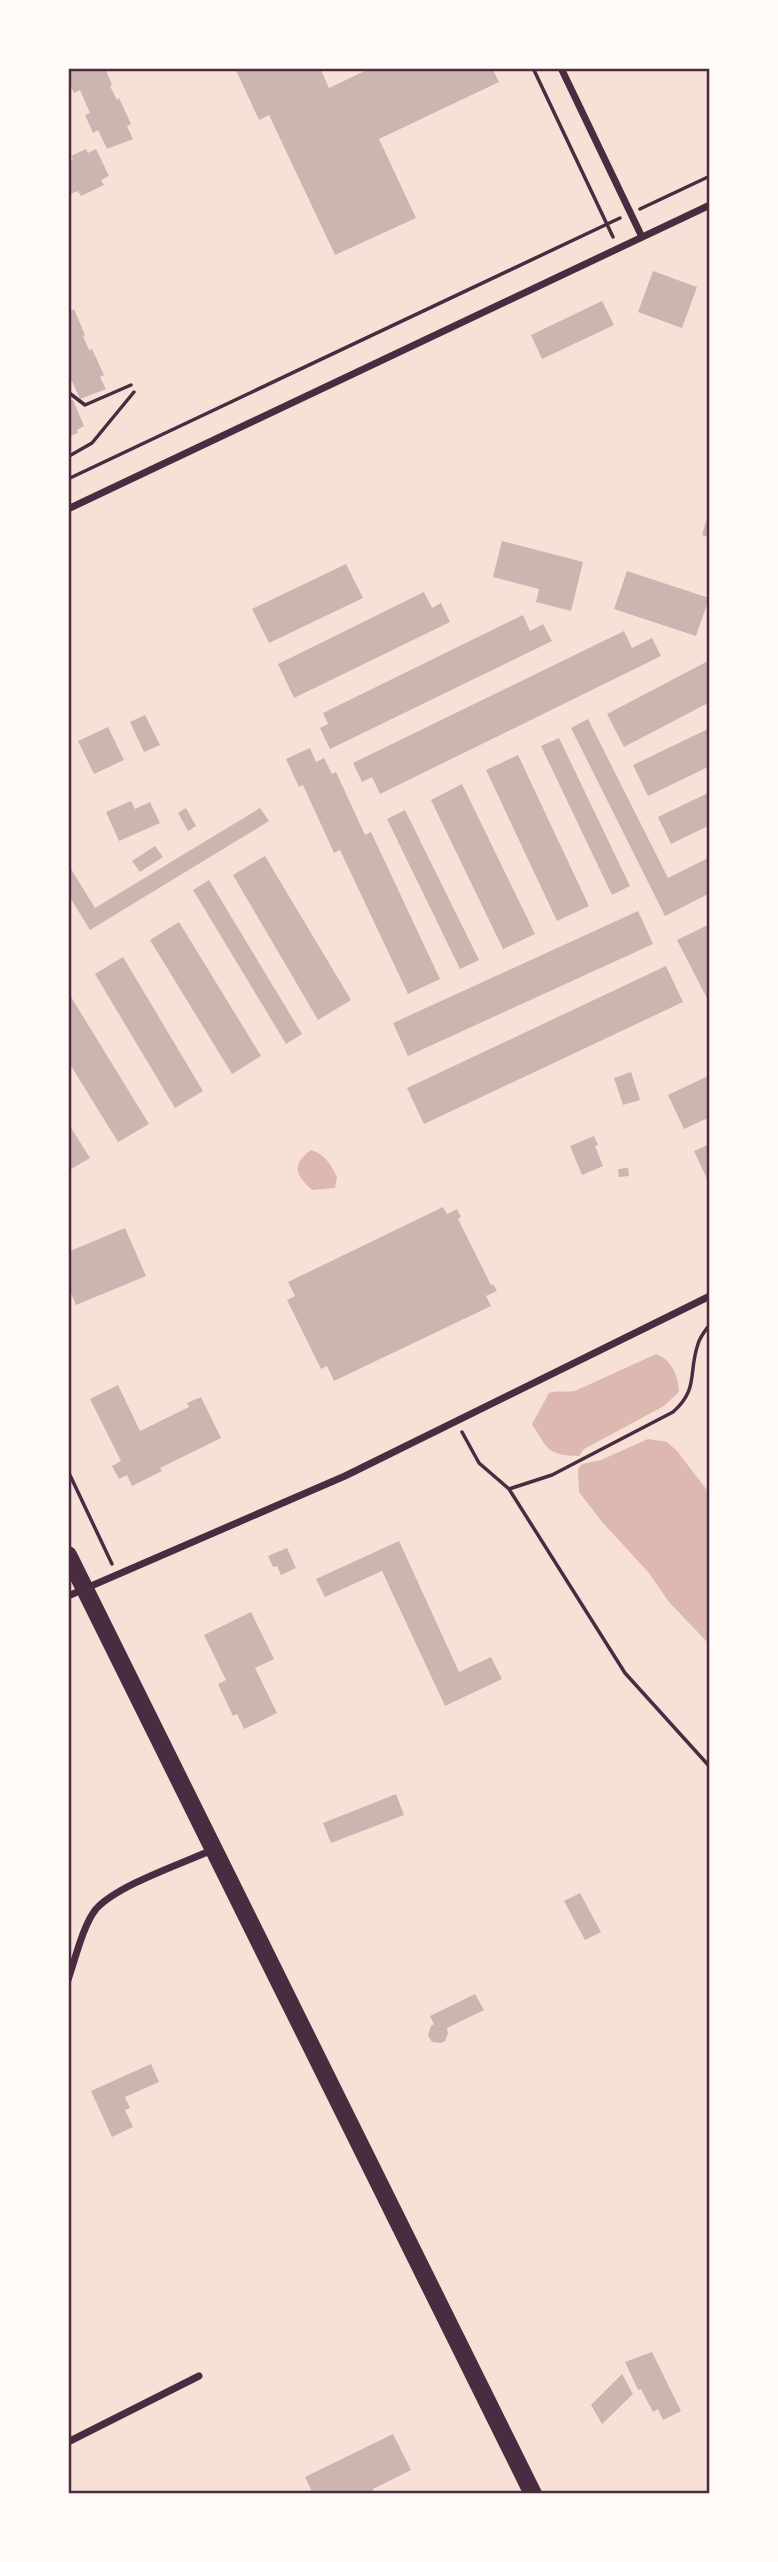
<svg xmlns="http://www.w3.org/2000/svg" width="778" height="2562" viewBox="0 0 778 2562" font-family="Helvetica,sans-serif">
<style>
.water{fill:#dcb8b0}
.building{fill:#ccb4b1}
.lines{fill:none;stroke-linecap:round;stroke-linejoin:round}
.path{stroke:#4a2c40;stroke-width:3.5}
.minor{stroke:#4a2c40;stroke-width:7}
.primary{stroke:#4a2c40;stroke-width:18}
.neatline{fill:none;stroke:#4a2c40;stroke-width:2.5}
</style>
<rect width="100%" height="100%" fill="#f7e1d7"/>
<path class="water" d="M311,1150c14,4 20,15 26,27l-2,11 -23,2c-17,-16 -21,-25 -1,-40z
M656,1354c16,6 22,21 23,38l-15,14 -80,43 -5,7c-31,-1 -31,-6 -47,-32l17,-31c9,-3 16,0 26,-2z
M648,1439l19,3 10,9 33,43v151l-41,-43 -20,-29 -47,-51 -23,-30 -1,-23 4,-5 19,-4z"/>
<path class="building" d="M69,68h36l7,17 -2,1 7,14 2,-2 12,26 -4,2 6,13 -26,10 -9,-19 -5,3 -8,-18 5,-2 -10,-23 -6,3 -6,-12v-7l3,-1z
M235,68h85l9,20 42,-20h121l7,14 -120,57 37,79 -81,37 -66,-140 -10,5z
M86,149l2,4 8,-4 13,27 -8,4 3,5 -23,11 -3,-5 -10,4v-33l5,-2 -2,-4z
M653,271l44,16 -15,41 -44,-16z
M602,301l12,24 -72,34 -11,-24z
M68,305l3,6 3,-2 11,26 -2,1 6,14 3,-1 12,26 -4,2 6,12 -26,10 -8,-18 -4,2z
M73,400l11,26 -7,4 1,3 -10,4v-35z
M709,512h1v26l-8,-3z
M502,541l81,21 -12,49 -35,-9 3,-13 -46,-12z
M346,564l17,34 -94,45 -17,-34z
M627,571l82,27 -13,38 -82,-27z
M424,592l8,16 9,-5 9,19 -156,76 -16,-34z
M523,615l7,16 13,-7 9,17 -222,108 -10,-21 8,-4 -5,-11z
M624,631l8,17 20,-10 9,18 -281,138 -8,-17 -10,5 -9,-19z
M710,660v42l-86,45 -17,-33z
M145,715l15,30 -16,7 -14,-30z
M588,719l80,159 42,-21v36l-45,23 -94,-188z
M108,727l16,33 -30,14 -16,-33z
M710,728v38l-62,30 -15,-31z
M559,738l71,148 -18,9 -71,-149z
M310,748l6,14 8,-4 8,16 4,-2 29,63 6,-3 69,147 -32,15 -68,-144 -6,3 -31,-68 -4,2 -13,-28z
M518,755l71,151 -32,15 -71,-151z
M462,784l73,150 -32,15 -72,-149z
M710,792v33l-39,19 -13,-27z
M131,801l4,8 15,-7 10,21 -41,18 -13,-29z
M186,808l10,18 -8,5 -10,-18z
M260,808l9,13 -179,109 -22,-36v-30l27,44z
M405,810l74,150 -19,9 -73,-150z
M155,846l8,11 -23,15 -8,-11z
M265,856l86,144 -33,20 -85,-145z
M209,880l93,154 -16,10 -93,-154z
M638,911l15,33 -245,112 -15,-33z
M179,922l82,134 -29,18 -82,-134z
M710,924v80l-33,-64z
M123,957l80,134 -28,17 -80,-134z
M666,966l17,36 -259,122 -17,-36z
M68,992l81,132 -31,18 -50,-81z
M631,1072l9,28 -17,5 -9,-27z
M710,1075v42l-26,12 -16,-34z
M68,1123l22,35 -22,13z
M594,1136l4,9 -3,1 8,20 -21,9 -12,-29z
M710,1144v41l-16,-34z
M628,1168l1,8 -10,1 -1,-8z
M443,1207l4,7 10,-5 4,8 -3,2 33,66 2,-1 4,7 -11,5 5,10 -157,75 -7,-15 -6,3 -34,-69 8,-4 -7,-14z
M125,1228l21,48 -70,29 -8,-19v-34z
M118,1385l22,46 49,-24 -2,-4 14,-6 20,41 -61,30 2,3 -30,15 -5,-11 -8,4 -7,-13 9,-5 -31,-62z
M399,1541l60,131 32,-15 11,22 -57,27 -63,-135 -57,26 -9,-18z
M287,1548l9,20 -15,7 -4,-9 -4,1 -5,-11z
M251,1612l23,47 -19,9 22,45 -33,16 -7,-15 -4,2 -15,-32 8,-4 -22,-45z
M396,1794l8,21 -73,28 -8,-20z
M580,1893l21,39 -16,8 -21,-39z
M475,1994l9,16 -37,18 1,5 -3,8 -4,2 -9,-1 -4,-7 3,-9 3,-2 -4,-8z
M151,2064l8,18 -34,15 5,11 -5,2 8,17 -21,10 -21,-46z
M652,2352l29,59 -18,9 -5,-11 -5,3 -12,-23 -3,1 -13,-28z
M622,2374l11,20 -31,30 -11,-19z
M393,2434l18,36 -38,19 2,5h-62l-8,-17z"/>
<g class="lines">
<path class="path" d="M533,68l80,169
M640,209l70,-33
M68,392l17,13 46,-20
M71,455l21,-12 42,-51
M68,479l552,-261
M462,1432l17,31 30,26 43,-14 121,-63c26,-23 15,-39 25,-68 2,-8 8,-14 12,-20
M68,1471l44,93
M509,1489l116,184 85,94"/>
<path class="minor" d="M561,68l81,169
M68,509l642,-304
M68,1596l277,-120 365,-180
M68,1980c7,-20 15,-55 28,-71 22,-24 85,-45 116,-59
M68,2442l131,-66"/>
<path class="primary" d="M68,1555l465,939"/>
</g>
<rect width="778" height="2562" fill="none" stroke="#fffaf5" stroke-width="140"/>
<rect x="70" y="70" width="638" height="2422" class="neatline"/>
</svg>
